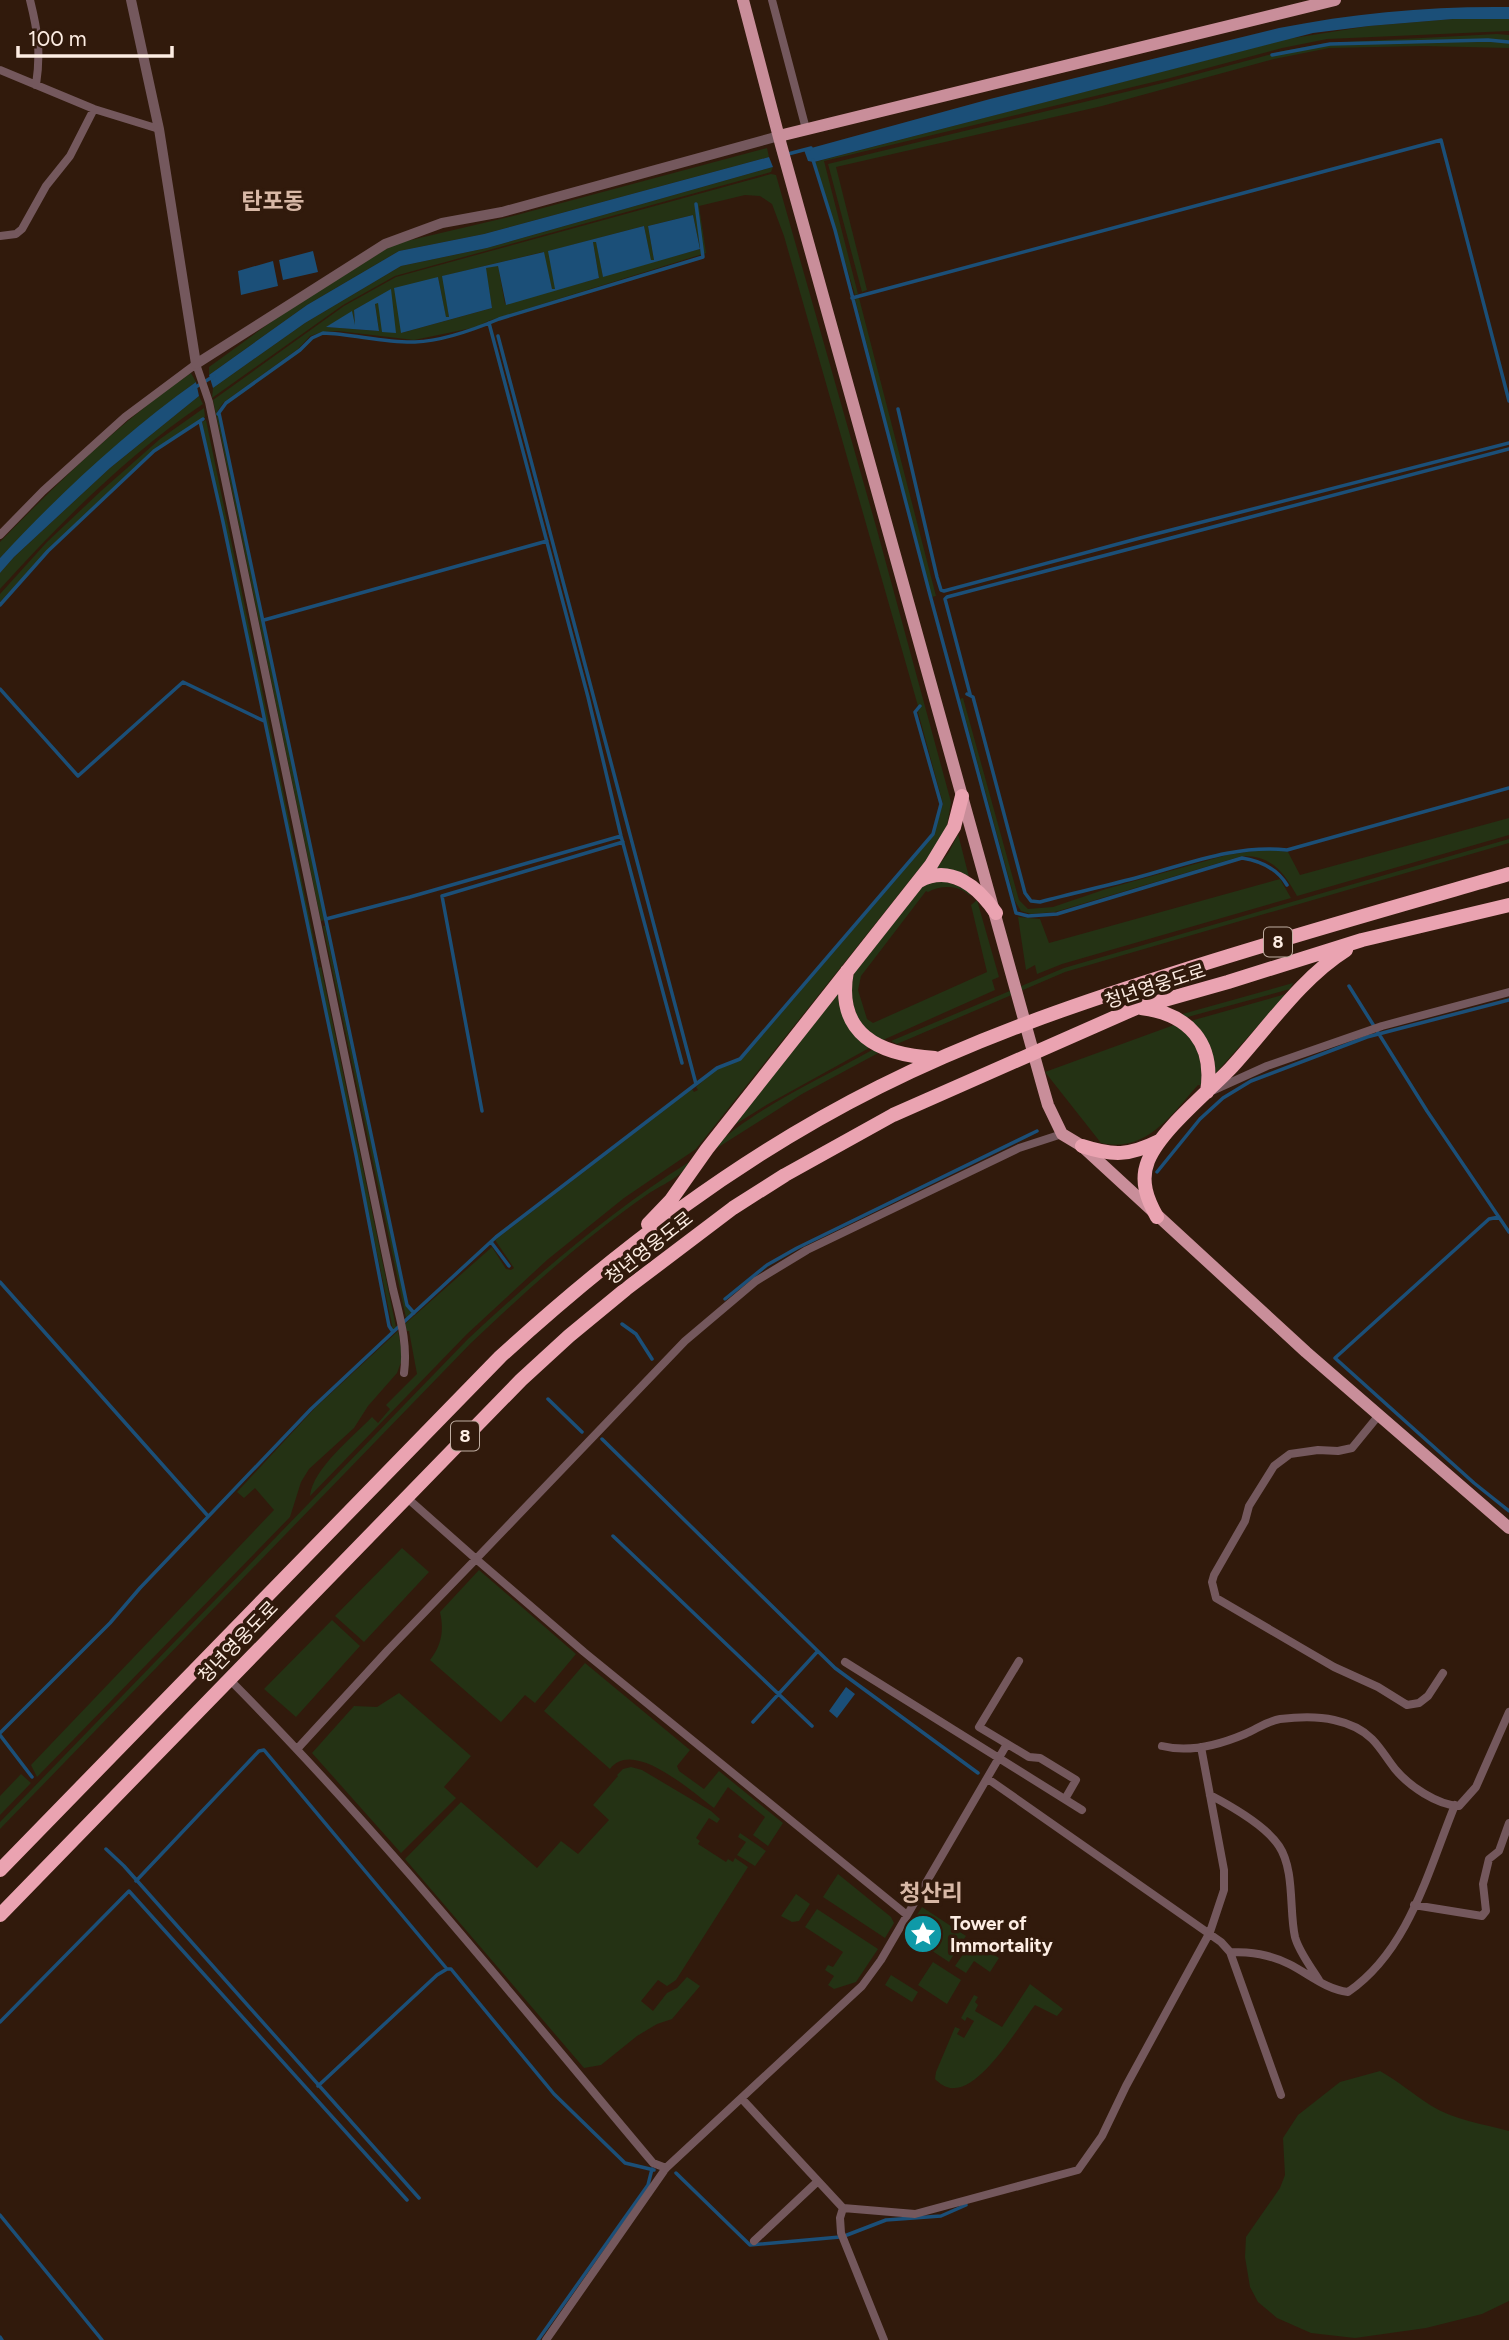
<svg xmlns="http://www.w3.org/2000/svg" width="1509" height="2340" viewBox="0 0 1509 2340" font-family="Figtree,'Noto Sans KR',sans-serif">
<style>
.green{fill:#243214;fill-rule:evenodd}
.water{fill:#1b4f78}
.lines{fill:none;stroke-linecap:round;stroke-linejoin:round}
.stream{stroke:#1b4f78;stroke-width:3.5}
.minor{stroke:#74585d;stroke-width:8}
.tertiary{stroke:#74585d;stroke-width:10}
.primary{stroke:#c98e9a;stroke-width:12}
.motorway{stroke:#eaa3b1;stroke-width:14}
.labels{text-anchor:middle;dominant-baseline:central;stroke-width:7;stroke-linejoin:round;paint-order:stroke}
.shield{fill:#311a0c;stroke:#c0aea2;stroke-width:2}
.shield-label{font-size:18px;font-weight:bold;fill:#fdede3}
.street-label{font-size:19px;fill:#fdede3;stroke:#311a0c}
.poi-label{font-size:19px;font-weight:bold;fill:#fdede3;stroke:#311a0c;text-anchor:start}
.quarter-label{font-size:23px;font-weight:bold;fill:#d8b8a6;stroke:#311a0c}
</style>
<rect width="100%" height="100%" fill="#311a0c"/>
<path class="green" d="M1453,19h56v12l-182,8 -45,9 -112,30 -346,83 34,133 -3,1 -40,-133 472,-123 82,-13z
M1497,34l12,1v13l-85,-2 -95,2 -55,11 -172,47 -266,61 31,123 -5,2 -34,-128 343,-83 112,-30 44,-8z
M767,148l2,9 -285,77 -85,17 -92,54 -98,70v-8l73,-53 112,-70 119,-28z
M773,167l-2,5 -376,104 -52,29 -131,93 1,-10 92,-65 96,-57 86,-18z
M771,174l5,1 101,355 74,272 -4,24 -6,12 -15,22 -230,289 -72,49 -77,62 -80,74 -157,162c2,-27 44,-60 62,-79l6,6 12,-14 -4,-4 31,-31 -8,-43h-2l-2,-7 87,-77 14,22 5,1 3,-2 -19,-28 197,-151 2,3 4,-2 -2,-3 21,-18 24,-9 192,-224 10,-32 -25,-92 3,-5 -3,-1 -134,-470 -12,-32 -12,-8 -15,-1 -46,11 7,47 -218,68 -11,6 -63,13 -76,-9 -16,1 -12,4 -12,13 -75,54 -6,9 108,508 -4,1 -108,-521 131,-94 52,-29zM693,215l7,34 -97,27 -7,-35 -3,1 6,36 -94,26 -7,-39 -13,3 7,40 -91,25 37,-56 8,41 3,-1 -6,-41 100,-24 9,37h4l-7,-38 95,-25 7,35 3,-1 -6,-34zM391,290l-16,13 4,28 -52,-4 25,-15 1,13h2l-1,-15z
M859,298l77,298 -5,1 -76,-298z
M191,373l5,9c-71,51 -136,114 -196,176v-16c58,-60 122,-122 191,-169z
M199,396l4,8c-76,51 -142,118 -203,185v-16l14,-16 96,-89z
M204,408l1,9 -52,33 -105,100 -48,52v-8l47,-52 54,-51 59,-52z
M206,420l112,539 -2,1 -114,-538z
M963,698l56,202 9,9 25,-2 53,-18 121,-34 40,-6 21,3 12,23 209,-57v17l-212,61c-13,-24 -26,-41 -55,-40l-187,56 -24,2 -10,-3 -6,-10 -55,-202z
M958,834l11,43 -13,-6 -20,-2 13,-17z
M1509,839v4l-444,129 -168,72 -6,-3 173,-73z
M1280,879l11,19 -229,66 -25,10 -2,-9 -9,5 -8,-53 22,2 9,24z
M943,880l30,12 -4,3c-11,-10 -28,-10 -41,-3l-2,-1 -65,85 -3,14 9,29 6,4 114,-51 -16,-67 6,-5 22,77 -7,3 3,10 -112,50 -7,-1 -18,-19 -8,-26 4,-22 72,-91z
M323,926h2l81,380 6,7 -6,5z
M321,967l75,360 -3,3 -75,-362z
M1293,983l-3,6 -106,29 -5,-3z
M839,988c0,25 10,47 32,59l-103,57 -40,25z
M1286,994l-71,80 -28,-52z
M1174,1025c23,9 30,39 27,60h-3c-27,30 -51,68 -97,58l-56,-71z
M874,1049l8,2 -80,43 -85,54h-4c40,-39 111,-71 161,-99z
M689,1162c-6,15 -28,23 -41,32 -64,44 -121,96 -177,149l-471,486v-7l468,-483c70,-65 140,-126 221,-177z
M398,1331l5,26 -6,16 -29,33 -14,22 -45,41 -8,13 -11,35 -253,260 -6,-12 243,-255 -19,-22 -11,10 -7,-6 78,-84z
M402,1548l27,24 -65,70 -29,-26z
M479,1570l97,84 -41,49 -10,-8 -24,27 -71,-62c12,-15 14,-30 10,-48z
M332,1620l28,26 -64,71 -32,-28z
M585,1663l105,87 -13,16 2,5 25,18 15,-18 64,52 -15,23 -15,-11 12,-18 -37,-30 -14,21c-22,-16 -81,-70 -104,-39l-66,-58z
M399,1693l72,63 -27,31 12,11 -55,55 -89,-100 42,-47 23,1z
M631,1767l11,3 69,41 9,8 -3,4 -8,-5 -13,20 4,3 -2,3 28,18 2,-3 5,3 2,-4 13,9 -72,113 -9,6 -9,-6 -17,21 12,10 14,-18 10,-5 10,-11 13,9 -28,33 -15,5 -20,12 -36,29 -17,3 -179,-209 56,-57 76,66 24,-27 17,13 31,-34 -16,-15 25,-29 -1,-1 6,-6z
M21,1774l10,9 -31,32v-19z
M740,1833l26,18 -11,15 -18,-11 9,-13 -8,-5z
M838,1874l53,43 3,6 -9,15 -62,-41z
M796,1894l14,10 -11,17 -7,1 -11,-6z
M922,1907l44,29 -17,26 -44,-29z
M817,1909l61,40 -22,33 -22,7 -6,-4 6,-9 -9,-6 3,-5 5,2 10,-15 -38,-25z
M972,1941l27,17 -9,14 -16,-11 -8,12 -11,-7z
M933,1962l28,18 -14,24 -29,-19z
M891,1975l27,17 -6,10 -27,-17z
M1030,1984l33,25 -6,7 -22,-11c-16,21 -52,82 -80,83 -8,1 -15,-4 -20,-9l1,-7 19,-45 5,2 -3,5 7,4 10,-17 -7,-4 -2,4 -4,-3 13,-23 4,2 -3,5 3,3 -3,6 27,16z
M1380,2071c18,10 33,23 50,34 24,15 53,19 79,26v170l-27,13 -56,14 -71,10 -44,-5 -34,-15 -19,-16 -8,-15 -5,-30 1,-20 34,-49 5,-13 -2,-37 15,-23 42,-33z"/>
<path class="water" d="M1509,7v12h-56l-84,7 -56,7 -499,129 -6,-1 -4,-11 186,-51 289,-71c75,-15 153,-22 230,-21z
M769,157l4,10 -286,81 -86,18 -96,57 -92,65 -4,-13 98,-70 92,-54 85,-17z
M693,215l7,34 -97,28 -7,-35h-3l6,36 -93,27 -8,-39 -12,2 6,40 -91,25 -7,-45 44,-11 8,40h3l-7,-41 102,-24 8,37h3l-7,-38 96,-25 7,34h3l-6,-34z
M313,251l5,21 -35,8 -4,-20z
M273,261l5,25 -37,9 -3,-24z
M391,289l5,44 -14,-1 -4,-29 -3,1 4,27 -53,-4 26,-16 3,14 -1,-15z
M196,382l3,14 -89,72 -96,89 -14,16v-15c57,-62 127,-127 196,-176z
M846,1687l9,7 -18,24 -8,-7z"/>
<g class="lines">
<path class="stream" d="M1272,55l58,-11 158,-4 21,2
M788,154l23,-6
M813,160l22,70 95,365 86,318 12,3 29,-2 185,-56c19,3 35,10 45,27
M852,298l589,-158 68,261
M489,323l99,374 33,139 61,227
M498,336l198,748
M194,388l20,-12
M898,409l39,168 4,13 3,1 196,-53 369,-95
M219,413l188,892 7,8
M218,414l8,-11 74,-53 12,-12 11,-5c30,1 62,10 92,9 28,-1 58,-12 84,-23l204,-62 -7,-53
M200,421l23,101 133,633 33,171 4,6
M0,605l48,-54 106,-100 49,-32
M264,620l283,-79
M0,689l78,87 105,-94 81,39
M967,694l6,3 52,196 6,8 9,1c33,-9 66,-16 99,-25 48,-13 98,-33 148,-27l222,-62
M970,694l-25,-95 2,-2 562,-148
M326,919l84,-22 211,-61
M1349,986l78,125 82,121
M482,1111l-40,-215 181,-54
M1157,1172l43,-53 23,-21 28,-17 116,-44 142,-37
M1499,1217l-10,2 -154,139 139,125 35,28
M491,1242l18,24
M0,1282l208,234
M725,1299l42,-34 30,-17 240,-117
M622,1324l14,10 16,25
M548,1399l34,33
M602,1439l233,229 143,105
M613,1536l199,190
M753,1722l64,-70
M0,1733l110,-110 30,-35 171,-179 82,-77 103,-95 221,-169 23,-9 193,-225 8,-30 -26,-92 5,-6
M0,1735l32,42
M106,1849l18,17 295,332
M136,1881l123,-130 5,-1 183,219
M0,2022l129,-131 278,309
M318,2086l119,-111 10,-6h4l103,125 71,69 29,7
M676,2173l74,72 90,-8
M0,2215l102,125
M847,2235l39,-15 55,-4 25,-11
M0,2337l2,3
M538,2340l110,-155 4,-16"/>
<path class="minor" d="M30,0c8,32 11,52 6,85
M772,0l34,129
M0,70l94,39 65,20
M0,236l16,-2 6,-5 24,-43 24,-30 24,-47
M0,535l43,-44 82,-74 71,-53 13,38 184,887c7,29 15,54 11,84
M1214,1090l53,-24 115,-40 127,-34
M1379,1415l-27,33 -14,3 -20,-1 -28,4 -16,12 -25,40 -4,15 -31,54 -2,7 4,16 118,69 44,20 29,18 12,-2 9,-7 15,-23
M1019,1661l-40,66 50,30 11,1 36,22 -11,19
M845,1662l237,148
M229,1679c151,152 286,320 424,484l13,5
M1162,1746c27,7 57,-1 83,-12 12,-5 22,-13 35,-15 17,-2 37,-3 54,1 14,3 28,9 38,19 9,9 15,20 23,30 14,17 42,36 64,37l17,-19 33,-75
M298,1748l90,-98 88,-91 -70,-62
M988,1779l233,163 9,10 51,143
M1210,1795c21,11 56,31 69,51 16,24 10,65 16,91 4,15 16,30 24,43
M1414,1905l68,11 4,-5 -3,-27 6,-25 10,-8 10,-28
M907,1915l-323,-263 -108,-93 209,-218 71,-60 51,-31 212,-102 43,-14
M1230,1952c21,0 39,2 59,12 20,10 36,25 59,28 61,-42 80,-121 107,-187
M742,2099l101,109
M754,2241l64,-60
M546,2340l120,-172 196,-182 19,-26 126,-216
M884,2340l-43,-107 -1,-15 3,-10 72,6 163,-44 24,-34 24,-50 84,-154 14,-42v-20l-23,-123"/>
<path class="tertiary" d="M131,0l28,129 37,235 189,-120 57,-21 60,-11 277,-76"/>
<path class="primary" d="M743,0l38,145 261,939 6,21 14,29 20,12 224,206 203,176
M779,136l556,-136"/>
<path class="motorway" d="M919,881c32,-17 59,6 77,32
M847,971c-12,63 32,84 88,87
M1141,1008c48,6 74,35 66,84
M1082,1146c31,10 47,10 77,-5
M1157,1217c-10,-18 -17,-36 -9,-56 12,-30 59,-68 82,-92 37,-40 70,-90 116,-119
M648,1224l23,-24 36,-51 224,-284 23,-38 8,-31
M0,1870l500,-513c115,-105 239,-200 379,-270 92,-46 188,-80 286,-111 114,-37 229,-69 344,-102
M0,1915l521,-535 48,-44 57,-47 107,-81 52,-33 108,-60 243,-107 92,-26 134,-42 147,-35"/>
</g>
<defs>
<g id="sight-disc" transform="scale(2.0125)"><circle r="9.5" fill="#0f9aa8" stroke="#311a0c"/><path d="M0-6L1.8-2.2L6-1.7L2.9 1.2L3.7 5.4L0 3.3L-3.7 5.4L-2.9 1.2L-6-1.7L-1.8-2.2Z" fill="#fff"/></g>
</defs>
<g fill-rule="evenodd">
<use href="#sight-disc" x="923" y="1934"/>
</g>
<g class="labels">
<g class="shield">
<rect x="1264" y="927.5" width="28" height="29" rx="5"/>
<rect x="451" y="1421.5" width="28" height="29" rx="5"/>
</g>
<g class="shield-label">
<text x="1278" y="942">8</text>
<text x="465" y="1436">8</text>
</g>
<g class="street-label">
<text transform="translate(1155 986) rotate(-18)">청년영웅도로</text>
<text transform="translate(649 1248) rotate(-38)">청년영웅도로</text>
<text transform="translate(238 1642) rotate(-46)">청년영웅도로</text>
</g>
<g class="poi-label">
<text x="950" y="1923">Tower of<tspan x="950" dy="22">Immortality</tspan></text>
</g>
<g class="quarter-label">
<text x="273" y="201">탄포동</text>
<text x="931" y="1893">청산리</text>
</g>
</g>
<path d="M18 46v10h154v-10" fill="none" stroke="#fdede3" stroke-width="3.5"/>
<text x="28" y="46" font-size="21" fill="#fdede3" stroke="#311a0c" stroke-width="5" paint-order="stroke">100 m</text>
</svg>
